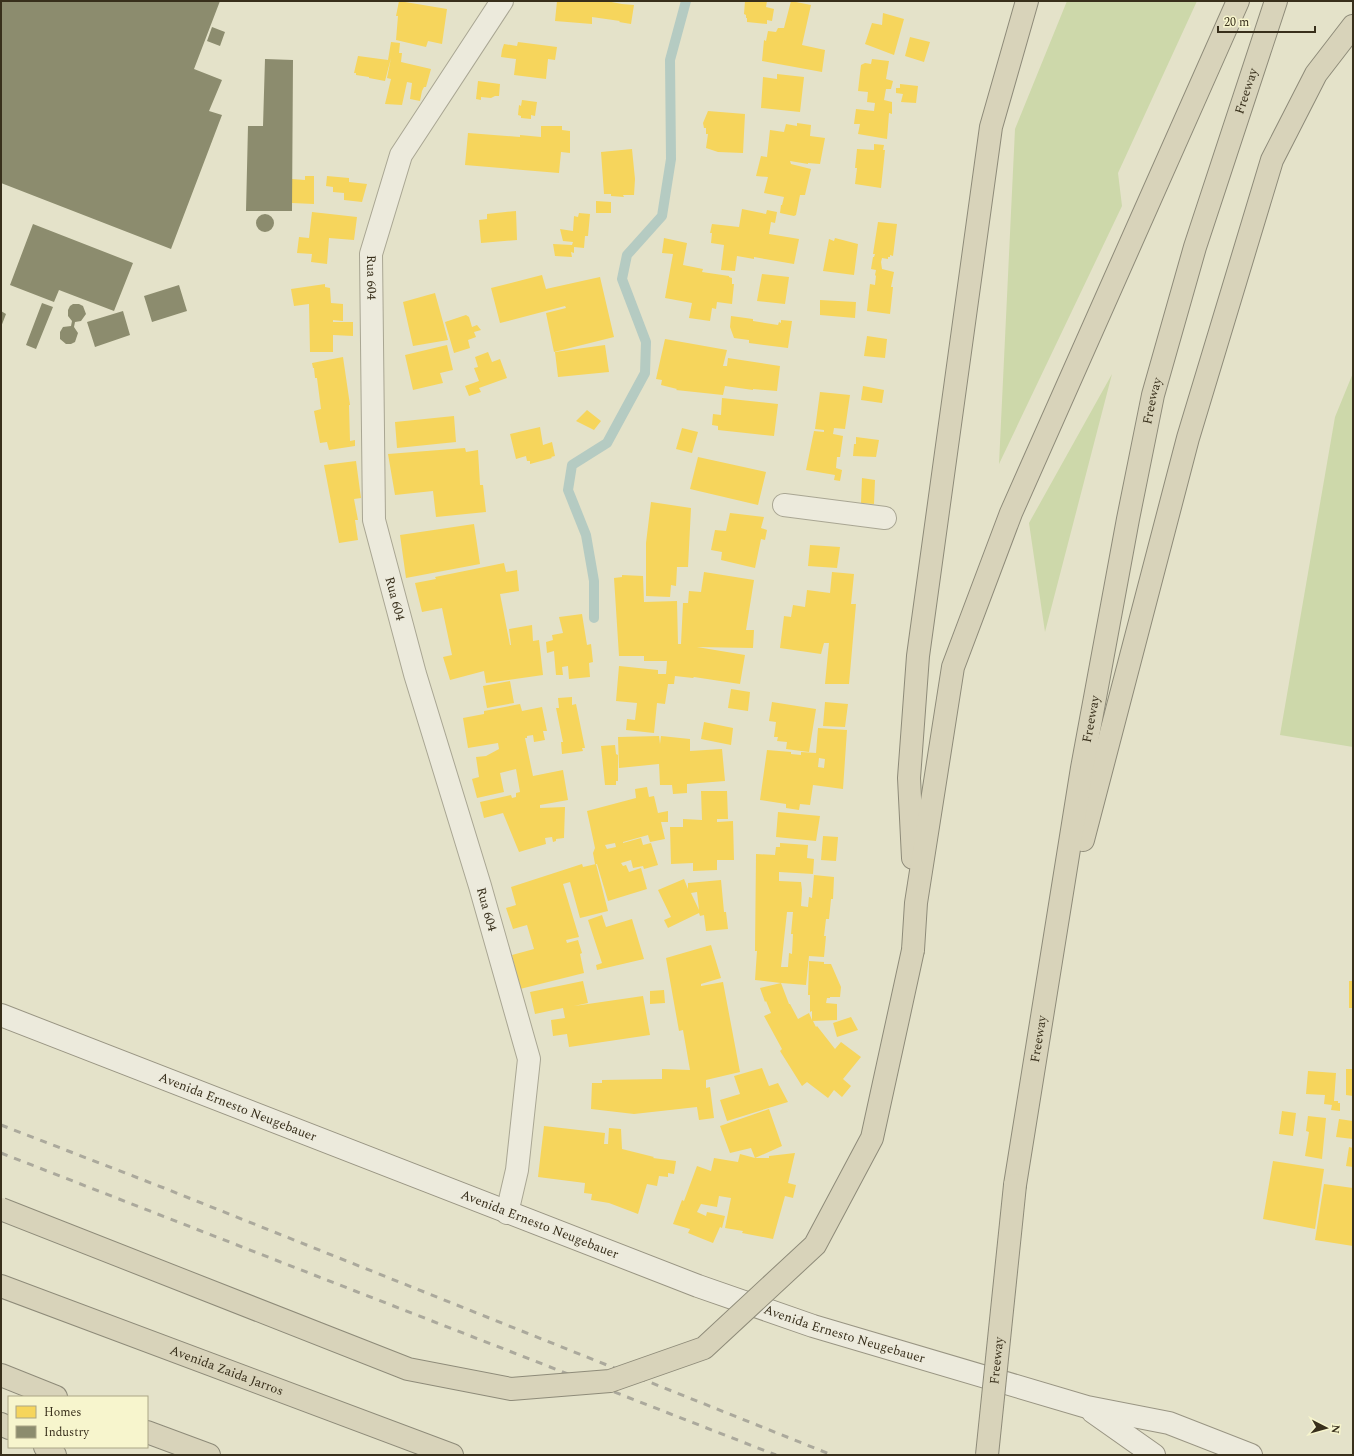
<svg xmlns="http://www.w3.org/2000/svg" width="1354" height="1456" viewBox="0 0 1354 1456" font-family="Spectral,serif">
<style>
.green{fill:#cdd8aa}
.homes{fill:#f6d55c;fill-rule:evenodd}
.industry{fill:#8c8c6e}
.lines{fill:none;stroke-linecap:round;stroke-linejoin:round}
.stream{stroke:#b5cbc2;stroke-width:10}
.minor-casing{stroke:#a9a693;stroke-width:24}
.secondary-casing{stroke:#999583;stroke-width:24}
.motorway-casing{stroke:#8e8b79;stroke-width:24}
.minor{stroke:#eceadc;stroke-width:22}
.secondary{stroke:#eceadc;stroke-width:22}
.motorway{stroke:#d8d3ba;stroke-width:22}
.rail{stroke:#aba99c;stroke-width:3;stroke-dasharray:7 7;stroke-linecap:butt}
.motorway-bridge-casing{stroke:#8e8b79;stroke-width:24;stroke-linecap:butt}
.motorway-bridge{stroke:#d8d3ba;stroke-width:22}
.labels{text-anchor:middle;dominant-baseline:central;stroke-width:4;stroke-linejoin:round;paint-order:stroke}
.street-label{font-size:13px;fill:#382f1b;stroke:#f7f5cd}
</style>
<rect width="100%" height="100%" fill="#e4e2c9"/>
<path class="green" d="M1067,1h130l-79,172 4,33 -123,258 16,-335z
M1353,373v374l-73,-12 55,-318z
M1112,374l-67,258 -16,-109z"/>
<path class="homes" d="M399,1l48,8 -5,35 -14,-3 -2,6 -30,-7 2,-24h-2z
M557,1h49l16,3 12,1 -3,19 -12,-2 1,-1 -28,-4v7l-37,-3z
M745,1h22l-1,6 8,2 -2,12 -5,-1v4l-20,-2v-4h-1v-3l-2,-1z
M791,1l20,4 -9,40 23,5 -3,22 -60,-11 2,-21 2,1 2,-10 8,1 2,-4h6z
M883,13l21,6 -10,36 -29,-11 7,-21 10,2z
M910,37l20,5 -6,20 -19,-6z
M391,42l9,1 -1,10h3l-1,9 30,7 -5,18h-2l-2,4 -2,10 -10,-2 2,-16 -5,-1 -5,23 -17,-1 6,-25 -4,-1 4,-20 -6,23 -16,-3v-1l-13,-2v-2h-2l4,-17 30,4z
M518,42l39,5 -2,13 -7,-1 -2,20 -32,-4 2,-16 -15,-2 1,-7 2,-6 13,2z
M872,59l17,2 -3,18 7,2 -2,8h-5l-2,11 8,2v12l-3,-1 -2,26 -29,-5 2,-10h-6l2,-15 18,2 1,-8 -8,-1 1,-10 -10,-1 3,-26 4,-2 6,1z
M777,74l27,3 -4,35 -39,-4 2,-31 14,2z
M478,81l22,3 -1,12h-4l-4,2 -10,-1v3l-5,-1z
M900,84l18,2 -2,17 -15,-1 2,-8 -7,-1v-5h4z
M522,100l15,2 -2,14 -4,-1v4l-10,-1v-2l-3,-1 1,-10 2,1z
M708,111l37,3 -2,39 -25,-1 -12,-4 2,-14h-2v-6h-2l-1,-5z
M797,123l14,2 -1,11 15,2 -5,26 -12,-1v1l-18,-3 1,3 20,5 -6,26h-5l-4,20 -2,1 -14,-3 1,-8h1l2,-8 -20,-4 4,-16 -12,-1 5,-20 6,1 3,-27 14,2 2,-8 11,2z
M541,126h21v4l8,1v22l-9,-1 -2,21 -94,-8 3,-32 52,4v-2l21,2z
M874,144l10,1 -1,5h2l-4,38 -26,-4 2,-16h-2l2,-19 17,1z
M632,149l3,30 -1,16h-11l1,2 -13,-1v-2h-7l-3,-42z
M305,176h9v28l-22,-1v-24l13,1z
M327,176l22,2v4l18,2 -5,18 -18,-2v-7l-11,-1v-5l-7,-1z
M596,201l15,1v11h-15z
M742,209l24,5 1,-4 10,2 -2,11 -4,-1 -2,12 30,5 -5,25 -40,-7v2l-17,-3 -2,15 -14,-1 3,-25 -13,-2 1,-10h-2l2,-9 27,3z
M516,211l1,29 -36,3 -2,-23 8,-1v-5z
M312,212l45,5 -3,23 -25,-2 -2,26 -16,-2 1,-8 -15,-1 2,-16 10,1z
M579,213l11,1 -2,22h-3l-1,12 -10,-1v6l-3,-1 1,5 -17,-1 -2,-12 19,1 1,-3 -10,-1 -3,-12 13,2 1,-15 4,1z
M878,222l19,2 -4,32 -3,-1v2h-2v2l-6,-1 -1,4 1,7 12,3 -3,15h2l-3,27 -23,-3 3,-27 5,1 1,-9 -1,-1 1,-5 -5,-1 2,-12h1l1,-3h-2z
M664,238l23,5 -4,22 20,4 -1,3 27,4v1l3,1v6h2l-2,20 -15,-2 -1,7 -4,-1 -2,13 -21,-3 3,-15 -27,-5 8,-44 -11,-1z
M835,238l23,6 -4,31 -31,-4 6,-32 5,2z
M762,274l27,3 -4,27 -28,-3z
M542,275l4,14 54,-12 14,60 -60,15 -8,-39 20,-5 -1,-2 -65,17 -9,-35z
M325,284v3l5,1 1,15 12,1v17l-10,-1v2h20v14l-20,-1v17h-23l-1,-48 -15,2 -3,-17z
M435,293l13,47 -35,6 -10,-44z
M820,300l36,2 -1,16 -35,-3z
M466,315l3,2 3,10 5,-2 4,5 -7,2 2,5 -8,3 2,8 -16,5 -9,-31z
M731,316l22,3v2l25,4 1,-3 2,1v-3l11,1 -4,27 -39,-5v-3l-15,-2 -4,-11z
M867,336l20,3 -2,19 -21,-2z
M665,339l62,11 -4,16h4l1,-8 52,8 -3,25 -24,-2v1l-28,-4 -2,9 -47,-5 1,-1 -16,-4 1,-5 -6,-1z
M447,345l6,25 -13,3 3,10 -30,7 -8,-35z
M605,345l4,27 -51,5 -3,-25z
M488,352l4,10 8,-3 7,19 -28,10 2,4 -12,4 -4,-10 14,-5 -5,-13 4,-1 -3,-10z
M343,357l7,48h-1l1,36 5,-1v6l-26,4 -2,-8 -7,1 -6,-32 7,-2 -4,-31h-2l-1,-10h-1l-1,-5z
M863,386l21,4 -2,13 -21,-3z
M820,392l30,3 -5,34 -11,-1 -1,6 10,2 -3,21h-3l-1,11 6,2 -2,11 -6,-1 1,-5 -29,-5 8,-39 10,1v-2l-9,-1z
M722,398l56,6 -4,32 -56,-6v-4l-6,-1 1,-11 8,1z
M587,410l14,11 -7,9 -18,-9z
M454,416l2,26 -59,6 -2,-26z
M540,427l3,18 9,-3 3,14 -4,1 1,1 -22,6v-3h-3l-1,-5 -10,3 -6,-25z
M682,428l16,4 -6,21 -16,-4z
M856,437l23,3 -3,17 -23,-1 1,-12h2z
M465,448l1,4 12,-2 2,35h3l3,27 -50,5 -3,-26 -38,4 -7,-41z
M698,457l68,15 -8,33 -68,-16z
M356,461l5,37 -7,1 4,21h-3l3,20 -19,3 -15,-78z
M862,478l13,2 -1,24 -13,-1z
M651,502l40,6 -3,59h-11l-1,19 -5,-1 -1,12 -24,-1v-53z
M730,513l34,4 -3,11 6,2 -2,10 -4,-1 -6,29 -34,-8 1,-8 -11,-2 4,-20 11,1z
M474,524l6,40 -74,14 -6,-43z
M810,545l30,2 -3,21 -29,-2z
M504,563l2,9 11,-2 2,21 -19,3 10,51h1l-2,-16 23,-4 1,16 6,-1 4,35 -57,8 -2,-12 -34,9 -7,-23 9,-2 -10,-47 -20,4 -7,-29 21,-4 -1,-2z
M704,572l50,8 -8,50h8l-1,18 -56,-1 48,8 -5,29 -46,-7 -1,1 -18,-2 -1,8h-6l-3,20 -8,-1 -3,30 -28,-3 1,-11 8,1 2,-17 -21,-2 3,-35 39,4v4h8l1,-13h-23v-5h-25l-5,-78 8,-1v-2l21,1 1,26 33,-1 1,43h3l2,-41h5l1,-12 12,1z
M832,572l22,2 -3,30h5l-7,80h-24l4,-41h-5l-3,11 -41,-6 4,-32 7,1 2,-12 12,2 2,-17 23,3z
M582,614l5,31 4,-1 2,18 -4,1 1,14 -21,2 -1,-13 -6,1 1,8h-7l-2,-24 -7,2 -1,-11 7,-2 -1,-5 11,-2 -4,-16z
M510,681l4,22 -27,5 -4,-22z
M731,689l19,3 -2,19 -20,-3z
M572,697v8l4,-1 9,44h-3l1,3 -21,3 -1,-12h2l-7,-34h3l-1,-10z
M772,702l44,7 -7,43 -23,-3 1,-7 -10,-1 1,-4h-4l2,-15 -7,-1z
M825,702l23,2 -3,23 -22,-1z
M520,704l2,7 20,-4 5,24h-4l2,9 -11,2 -1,-7 -6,1v2h-2l8,38 30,-6 5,30 -28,5v3l25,-1 -1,31 -8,1v2l-3,1 -1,-5 -7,1 1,6 -27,8 -16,-39 -19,5 -4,-16 31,-7 1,3 4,-1v-4l4,-1 -4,-23 -16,4 4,19 -27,6 -5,-19 7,-2 -3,-20 10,-1 13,-7 -1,-6 -30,5 -5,-30 21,-4v-3z
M704,722l29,6 -2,17 -30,-6z
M818,728l29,2 -4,59 -30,-4 -3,20 -10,-1 -1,6 -13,-2v-4l-26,-4 7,-50 24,2v2l10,1v-3l15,1zM819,758l6,1 -1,9 -6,-1z
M659,736l1,8 1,-8 29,3v12l32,-2 3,32 -38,3v9l-14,1 -1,-9h-12l-1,-21 -40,4 -1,-31z
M615,745l1,9 2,1v26h-2v4h-11l-4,-39z
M647,787l2,10 5,-1 4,17 10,-2v11h-7l4,17 -15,3 -2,-7 -25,7v1l18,-5 2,7 8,-2 7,22 -14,4 -1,-3 -10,2 -2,-8 -10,3 2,3 3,-1 3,7 12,-4 6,21 -39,12 -11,-37h-2l-2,-11 2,-5 -8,-37 49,-13 -1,-9zM615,843l1,4 -9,2 -2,-4z
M701,791h26l1,28h-11v3l16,-1 1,39h-17v10l-24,1v-8l-22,1 -1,-37h13v-8l19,1z
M778,812l42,4 -4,25 -40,-4z
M823,836l15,1 -2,24 -15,-1z
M780,843l28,2 -1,13 7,1 -1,15 -34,-2v9l22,1 1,8 -1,16 7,1 1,-10 3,1 2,-23 20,2 -1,22h-2l-2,20h-3l-2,17h2l-2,21 -15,-1 -3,29 -25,-2 -26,-3 2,-29h-2l1,-97 19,1 1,-8h4zM787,912h6l-2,22h2l-1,20 -3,-1 -1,14h-7z
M582,864l1,3 13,-3 12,47 -28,7 -10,-36 -7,2 16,53 -13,3 1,3 11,-3 4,13 -2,1 4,19 -64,16 -8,-34 22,-6 -7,-24 -14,4 -7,-21 10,-3 -5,-18z
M684,879l4,10v-6l33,-3 3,32h2l2,17 -22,2 -2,-16 -4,1 -1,-3 -31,15 -4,-8 7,-3 -13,-27zM697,892l2,18 -8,-17z
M602,915l4,12 26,-8 12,40 -47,11 -1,-5 6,-2 -14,-43z
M711,945l10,33 -20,6v2l22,-4 17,90 -34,8v8l4,-1 4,31 -15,2 -2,-13 -63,7 -43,-5 1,-26h10v-3l60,-1v-10l28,1 -7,-40 -4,1 -13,-73z
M809,961l15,1v2h7l10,23 -1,10h-10v1h-3l-1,5 11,1v16l-24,1 3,6 1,-1 18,23 6,-7 20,15 -18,22 8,7 -9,11 -8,-7 -6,8 -21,-16 -5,4 -22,-35 2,-2 -18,-33 7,-3 -5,-12 -1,1 -5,-14 21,-5 8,21h1l8,15 11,-6 3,7v-9l-2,1v-17h-2z
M583,981l5,22 -14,3 69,-10 7,39 -81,12 -2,-13 -14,2 -2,-16 14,-2 -2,-10 -28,6 -5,-22z
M1349,981h4v27h-4z
M664,990l1,13 -15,1v-13z
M851,1017l7,13 -21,7 -4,-14z
M762,1068l7,18 9,-3 10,19 -61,19 -7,-21 20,-6 -6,-18z
M1346,1069h7v27l-7,-1z
M1308,1071l28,2 -2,28h4v2h2v8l-9,-1 1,-5 -8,-1 1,-9 -19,-1z
M769,1109l13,37 -27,12h14v-2l26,-3 -7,30 8,2 -3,13 -8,-2 -12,43 -31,-6 1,-2 -18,-3 6,-30 -12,-2 -2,11 -16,-3 -4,8 9,4 1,-4 18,4 -3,12 -2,-1 -7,16 -25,-10 2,-4 -17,-5 9,-24 2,1 13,-35 14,5 3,-13 24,4 2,-8 15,4 -4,-10 -21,5 -10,-27z
M1282,1111l14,2 -3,23 -14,-2z
M1308,1116l18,2 -4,41 -17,-3 4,-24 -3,-1z
M1339,1119l14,2v18l-17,-2z
M544,1126l61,7 -1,11h4l1,-16 12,1 1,20 32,8 -1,1 23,3 -2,13 -6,-1v4l-9,-1 -2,10 -10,-2 -9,30 -29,-11 -18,-3 1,-6 -8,-1 1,-10 -47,-6z
M1349,1147l4,1v19l-7,-1z
M1273,1161l51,8 -9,60 -52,-10z
M1324,1184l29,4v58l-38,-6z"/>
<path class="industry" d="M1,1h219l-26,68 28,11 -13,31 13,4 -51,134 -170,-66z
M212,27l13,5 -5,14 -13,-5z
M265,59l28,1 -1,151h-46l2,-85h15z
M256 223a9 9 0 1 1 18 0a9 9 0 1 1-18 0Z
M33,224l100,39 -19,48 -55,-21 -5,12 -44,-17z
M179,285l8,26 -35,11 -8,-26z
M42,303l11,4 -17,42 -10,-4z
M73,304h6l4,2 3,8 -5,7 -6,1 -1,5 4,6 -3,9 -4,2h-5l-6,-5v-7l3,-5 8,-1 1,-5 -4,-5v-6l2,-4z
M1,311l5,3 -5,13z
M123,311l7,24 -35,12 -8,-25z"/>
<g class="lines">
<path class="stream" d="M594,618v-37l-8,-46 -18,-45 4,-25 35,-22 38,-70 1,-31 -24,-63 5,-24 35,-39 9,-57 -1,-99 16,-59"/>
<g class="minor-casing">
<g id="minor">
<path id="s1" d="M502,1l-101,154 -30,99 3,266 41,154 65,212 49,173 -12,111 -10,43"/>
<path d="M784,505l101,13"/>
</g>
</g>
<g class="secondary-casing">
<g id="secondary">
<path id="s2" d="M1,1015l697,271 115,40 274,81 82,16 82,32"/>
<path d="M1093,1412l61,43"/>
</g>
</g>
<g class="motorway-casing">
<g id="motorway">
<path d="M1083,840l105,-402 84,-278 44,-86 37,-48"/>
<path d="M913,858l-4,-80 9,-122 73,-529 36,-126"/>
<path d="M913,950l3,-47 37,-236 58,-154 227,-512"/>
<path id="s3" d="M1015,1185l67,-417 46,-249 25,-124 42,-148 81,-246"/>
<path id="s4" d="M1,1286l451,169"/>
<path d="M1,1375l55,22"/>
<path d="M1,1424l8,4"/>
<path d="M147,1432l62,23"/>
<path d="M45,1447l10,8"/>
</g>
</g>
<use href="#minor" class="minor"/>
<use href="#secondary" class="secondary"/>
<use href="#motorway" class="motorway"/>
<path class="rail" d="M1,1125l163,63 668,267
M1,1153l775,302"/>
<g class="motorway-bridge-casing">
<g id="motorway-bridge">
<path d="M1,1209l407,160 103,20 99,-8 94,-33 111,-103 57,-107 41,-188"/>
<path id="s5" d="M987,1455l28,-270"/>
</g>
</g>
<use href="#motorway-bridge" class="motorway-bridge"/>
</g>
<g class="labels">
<g class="street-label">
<text stroke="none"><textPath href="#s3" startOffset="1120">Freeway</textPath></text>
<text stroke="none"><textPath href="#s1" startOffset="311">Rua 604</textPath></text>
<text stroke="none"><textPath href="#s3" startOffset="796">Freeway</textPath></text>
<text stroke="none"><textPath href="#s1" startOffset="635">Rua 604</textPath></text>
<text stroke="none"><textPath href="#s3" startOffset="472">Freeway</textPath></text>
<text stroke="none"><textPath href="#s1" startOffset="959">Rua 604</textPath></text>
<text stroke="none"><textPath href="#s3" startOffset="148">Freeway</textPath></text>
<text stroke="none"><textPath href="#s2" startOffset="254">Avenida Ernesto Neugebauer</textPath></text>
<text stroke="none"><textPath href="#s2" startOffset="578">Avenida Ernesto Neugebauer</textPath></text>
<text stroke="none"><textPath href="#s2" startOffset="902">Avenida Ernesto Neugebauer</textPath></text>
<text stroke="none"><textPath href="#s5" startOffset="95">Freeway</textPath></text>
<text stroke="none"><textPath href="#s4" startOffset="241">Avenida Zaida Jarros</textPath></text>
</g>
</g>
<rect width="1354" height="1456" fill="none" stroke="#382f1b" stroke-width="4"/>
<rect x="8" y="1396" width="140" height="52" fill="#f7f5cd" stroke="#aba686"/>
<rect x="16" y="1406" width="20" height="12" fill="#f6d55c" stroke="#aba686"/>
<text x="44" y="1416" font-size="12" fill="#382f1b">Homes</text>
<rect x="16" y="1426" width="20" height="12" fill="#8c8c6e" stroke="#aba686"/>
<text x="44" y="1436" font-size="12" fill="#382f1b">Industry</text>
<g transform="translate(1326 1428) rotate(96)" stroke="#f7f5cd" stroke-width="3" paint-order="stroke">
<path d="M0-3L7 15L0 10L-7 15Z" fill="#382f1b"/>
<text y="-6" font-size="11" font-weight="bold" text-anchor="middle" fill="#382f1b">N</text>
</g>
<path d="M1218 26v6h97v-6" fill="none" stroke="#382f1b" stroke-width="2"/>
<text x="1224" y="26" font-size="12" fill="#382f1b" stroke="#f7f5cd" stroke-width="3" paint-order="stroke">20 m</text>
</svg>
